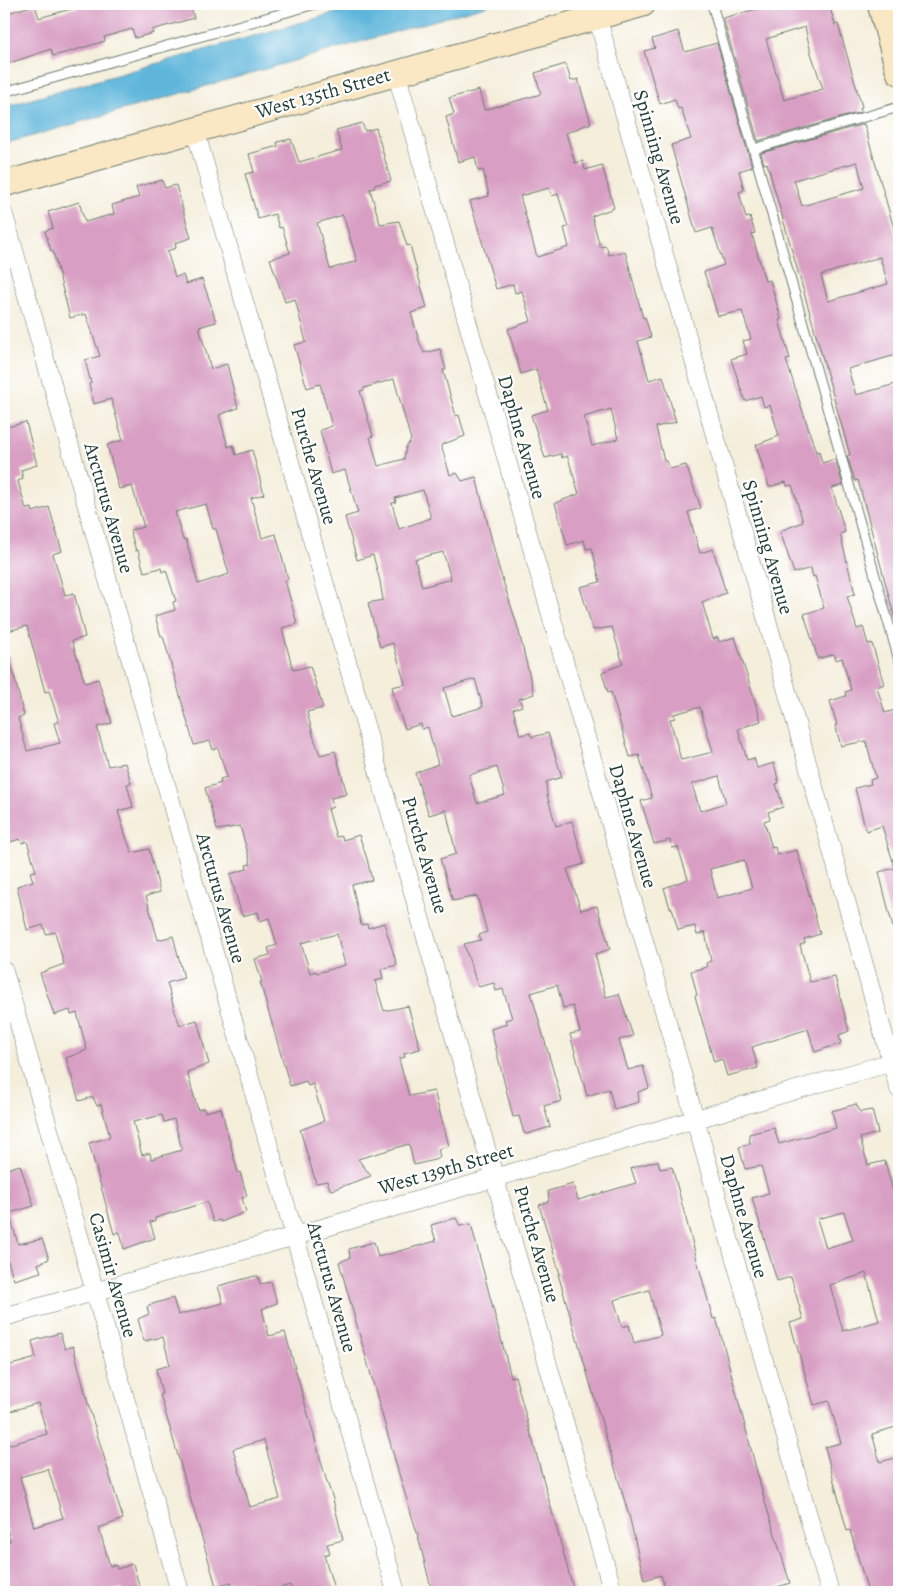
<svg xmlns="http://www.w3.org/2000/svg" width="903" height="1596" viewBox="0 0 903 1596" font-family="Alegreya,serif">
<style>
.water{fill:#5eb6db;stroke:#3e7a88}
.building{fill:#d89ec3;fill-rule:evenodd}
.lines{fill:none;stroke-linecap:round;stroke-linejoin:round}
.lane-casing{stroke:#6a7b6e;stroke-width:11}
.street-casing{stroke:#6a7b6e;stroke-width:19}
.secondary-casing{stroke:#6a7b6e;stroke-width:27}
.lane{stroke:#fff;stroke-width:9}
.street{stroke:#fff;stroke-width:18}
.secondary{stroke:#fae7c3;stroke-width:25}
.labels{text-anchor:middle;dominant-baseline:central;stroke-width:4.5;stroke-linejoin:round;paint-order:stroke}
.street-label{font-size:20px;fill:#1f3d34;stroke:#fff}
</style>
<rect width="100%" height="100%" fill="#fff"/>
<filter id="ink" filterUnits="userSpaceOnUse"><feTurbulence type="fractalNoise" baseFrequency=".02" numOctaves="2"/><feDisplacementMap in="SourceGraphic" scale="10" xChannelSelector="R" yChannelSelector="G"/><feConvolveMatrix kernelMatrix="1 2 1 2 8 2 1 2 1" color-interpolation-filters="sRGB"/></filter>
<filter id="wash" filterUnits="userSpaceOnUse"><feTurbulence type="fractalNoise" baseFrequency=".0096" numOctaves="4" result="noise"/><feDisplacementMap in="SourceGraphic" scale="20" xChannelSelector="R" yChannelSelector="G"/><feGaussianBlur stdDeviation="1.12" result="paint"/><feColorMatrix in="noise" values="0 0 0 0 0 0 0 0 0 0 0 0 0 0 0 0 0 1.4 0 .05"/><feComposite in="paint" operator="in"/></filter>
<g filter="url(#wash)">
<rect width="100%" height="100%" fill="#f4eedb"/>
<path class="water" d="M366,4h126l-488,140v-37z"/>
<g id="blocks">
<path class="building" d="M77,4h113l4,14 -42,12 1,3 -18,5 -3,-9 -28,8 1,4 -33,10 -19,5 -2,-7 -47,16v-51l31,-9 4,13 39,-11z
M775,4h54l6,21 3,-1 24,83 -2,1 1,4 -103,29 -35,-123zM805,27l6,26 12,36 -39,11 -18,-61z
M678,31l7,21 32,-9 35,124 -13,4 5,19 -5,2 7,26 4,-1 5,16 -3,1 13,47 5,-1 11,39 -2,1 11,39 -4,1 30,92 3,-1 3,12 13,-4 8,26 -11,3 13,44 -5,2 15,60 -8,2 10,33 6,-2 5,17 4,-1 12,41 -7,3 8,26 10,-3 4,16v207l-5,-1 -15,-60 16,-4 -13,-42 -16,5 -11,-43 16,-4 -1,-4 6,-2 -10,-37 -25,5 -6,-21h2l-7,-24 16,-5 -1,-4 6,-2 -9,-32 -6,2 -2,-6 -16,5 -14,-45 20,-6 -9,-32 -2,1 -2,-9 -17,5 -14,-42 23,-9 -11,-37 -5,1 -1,-4 -17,5 -13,-42 23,-9 -9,-31 -6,2 -3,-11 -16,5 -14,-42 16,-5 -4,-13 8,-2 -9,-28 -24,5 -14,-44 20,-7 -12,-37 -16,5 -25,-88 20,-6 -10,-31 -3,1 -3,-10 -15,5 -16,-53 11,-3 -3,-9z
M566,64l5,17 7,-2 13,44 -25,10 9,30 8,-2 2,9 17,-5 12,43 -22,8 8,31 6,-1 3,9 16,-4 18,67 2,-1 6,20 -13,4 11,39 14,-4 13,46 -20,5 8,34h3l3,8 16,-4 15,43 -13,4 12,41 13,-4 13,44 -24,9 11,37 5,-2 1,5 16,-5 26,84 -23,8 9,31 7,-2 3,10 17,-5 5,20 -3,1 7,23 -15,5 2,7 -6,2 8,27 3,-1 2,8 20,-5 23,84 -16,5 1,4 -5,2 10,37 25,-5 14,54 -10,4 2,8 -2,1 -24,8 -7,-23 -56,18 6,21 -31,8 -5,-17 -8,3 -19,-66 2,-1 -6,-24 16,-4 -1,-4 5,-2 -6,-29 -8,3 -2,-9 -17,4 -6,-22h-2l-6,-20 24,-9 -10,-32 -6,1 -2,-8 -16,4 -13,-43 11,-3 -13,-43 -9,2 -19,-65 -3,1 -6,-21 21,-8 -11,-37 -19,3 -13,-43 20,-5 -8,-34 -6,1 -2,-9 -17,5 -12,-42 24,-9 -10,-33 -2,-5 -5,2 -1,-4 -16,4 -14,-43 17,-5 -4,-13 -8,-28 -15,5 -13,-45 23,-8 -9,-30 -7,2 -2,-9 -17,5 -26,-88 19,-5 -6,-26 -5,1 -3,-14 -17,5 -12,-45 8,-3 -5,-16 30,-8 5,20 57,-16 -6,-21zM549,188l3,8 6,-2 10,33 -4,1 5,19 -32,10 -17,-61zM611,409l7,30 -26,7 -8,-29zM700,707l13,45 -32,8 -11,-41 5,-1 -1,-4zM719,776l7,27 -26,8 -8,-27zM744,860l8,28 -35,10 -7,-29z
M362,123l3,8 11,-3 15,53 -17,4 1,3 -5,1 10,35 19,-3 8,25 3,-1 17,63 -16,5 8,28 5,12 16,-4 6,21h-3l13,46 3,-1 6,21 -24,9 9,30 7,-2 5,8 14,-4 22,88 20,63 16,66 -15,5 3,7 -9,3 7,26 10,-2 2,4 16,-4 14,44 -16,5 1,13 9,31 16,-5 12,43 -17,5 14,41 16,-4 13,43 -15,5 11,43 13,-3 14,42 -14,4 9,30 15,-4 6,22 -11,4 1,10 -25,7 -5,-20 -22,7 -17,-62 10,-2 -7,-26 -10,2 -6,-23 -26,8 31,108 -18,5 6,21 -23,7 -3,-1 -5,-17 -6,1 -22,-88 16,-5 -2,-4 7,-2 -9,-29 -7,2 -2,-8 -16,4 -14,-43 17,-4 -2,-5 8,-3 -10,-36 -24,5 -13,-42 16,-5 -10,-44 -17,5 -14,-42 23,-9 -6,-21 -4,-16 -6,2 -1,-5 -16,5 -8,-23 -5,-19 13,-3 -12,-41 -13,4 -12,-44 15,-3 -3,-19 -7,-26 -16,5 -12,-43 13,-4 -13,-43 -14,4 -11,-44 12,-4 -12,-42 -13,4 -13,-43 12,-3 -11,-43 -10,3 -15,-43 20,-6 -8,-26 -3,1 -4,-14 -17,5 -13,-45 9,-2 -5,-18 29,-8 -1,-4 14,-3 8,23 43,-12 -6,-20zM343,215l14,46 -27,8 -13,-46zM394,379l17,61 -5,7 -2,12 -26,7 -8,-29 3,-1 -13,-45 4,-1v-2zM423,490l8,28 -32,11 -7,-26 4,-1 -1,-4zM443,552l8,27 -29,8 -7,-28zM475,679l8,28 -31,9 -8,-28zM497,767l8,28 -28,8 -8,-28z
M864,124l35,122v108l-51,15 8,26 43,-12v236h-4l-37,-139 -3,1 -8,-25 3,-1 -35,-124 -48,-168 -3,1 -3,-11zM857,162l7,26 -62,18 -8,-26zM880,257l8,27 -60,17 -7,-26z
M162,180l3,8 11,-3 15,53 -16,5 1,5 -9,3 8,26 8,-2 3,9 16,-5 8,23 6,20 -17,5 12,42 16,-5 11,44 -19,7 9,32 5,-2 3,10 16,-5 12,44 -13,4 11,40 14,-4 12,45 -3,1 12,44 -15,4 2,8 9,34 17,-4 13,42 -16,4 7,26 6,17 15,-4 12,43 -16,4 2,9 -5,2 8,28 6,-1 1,4 16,-5 8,24 5,21 -20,5 9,40 6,-1 1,4 16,-5 13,42 -16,4 2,10 -8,2 9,30 24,-5 12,43 -16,4 1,4 -6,2 10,37 25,-5 15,55 -11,3 2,8 -2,2 -24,6 -5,-21 -51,15 13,17 -39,14 -2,-1 -3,-8 -11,2 -16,-53 24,-9 -11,-37 -5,2 -2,-5 -16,5 -30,-104h2l-7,-23 15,-4 -2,-7 9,-3 -8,-27 -9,3 -2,-9 -16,4 -12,-42 17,-5 -1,-4 5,-1 -11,-38 -23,4 -12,-42 16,-5 -1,-4 7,-2 -9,-29 -5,2 -3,-9 -16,4 -31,-109h-2l-6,-20 20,-6 -2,-8 3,-1 -10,-31 -4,2 -1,-4 -17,4 -6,-22 -2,1 -6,-21 14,-3 -12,-41 -13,3 -12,-44 16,-5 -12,-41 -17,5 -5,-20 2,-1 -6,-23 15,-4 -14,-42 -16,4 -17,-67h-2l-6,-20 8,-3 -5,-16 31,-10 6,20 29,-8 -2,-9 27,-8 -3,-10zM206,504l7,25h3l13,45 -31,10 -12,-45 -3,1 -8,-28zM337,934l8,31 -28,8 -1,-2 -6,2 -9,-30z
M26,422l11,43 -16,5 2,9 -5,2 8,28 6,-1 1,4 16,-5 13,44 -9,3 12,41 9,-2 11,44 -13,4 13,42 13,-4 14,44 -15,4 11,39 17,-3 6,20 -4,1 6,23 -15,4 9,29 5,13 17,-4 11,43 -14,4 12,44 15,-4 5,19 6,23 -17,5 8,29 5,13 17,-5 12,44 -22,8 11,38 6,-2 1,4 16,-4 17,65 2,-1 7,24 -5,2 4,14 -25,10 -1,-2 -7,2 -6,-20 -52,16v3l-5,1 5,16 -31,11 -4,-17 -6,2 -25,-91 21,-6 -9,-33 -4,2 -4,-9 -14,4 -13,-43 21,-8 -10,-37 -6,2 -1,-5 -16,5 -14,-42 24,-9 -9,-32 -9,2 -3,-9 -16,5 -10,-44 16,-5 -3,-9 6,-1 -9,-30 -5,2 -2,-4 -16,5v-188l5,-1 15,61 -6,2 9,33 33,-8 -6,-20 5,-1 -10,-31 -4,1 -18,-66 -23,6v-204zM162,1115l2,7 10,-3 8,31 -31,9 -1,-6 -8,2 -9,-33z
M856,1104l4,8 12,-2 6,23 -18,5 8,27 17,-4 11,41h3v224l-27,8 8,28 19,-5v135h-31l-18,-62 -3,1 -22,-84 16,-4 -12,-42 -15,4 -24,-82 13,-4 -12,-42 -14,4 -25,-83 17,-5 -8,-27 -16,3 -6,-22 11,-3 -1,-10 25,-6 5,16 57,-16 -4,-17zM844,1212l9,28 -27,8 -9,-29zM866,1273l13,48 -36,10 -13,-46z
M656,1161h2l2,8 12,-2 41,152 3,-1 6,21 43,163 25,81 -16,5 1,4h-109l-5,-17 -17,5 -14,-61 -72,-245h2l-21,-69 10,-4 -1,-10 25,-7 5,16 58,-17 -5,-15zM649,1290l12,45 -27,8 -5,-18 -7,2 -8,-27z
M20,1165l14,41 -25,7 9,31 24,-5 7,20 -11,5 3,8 -27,8 -6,-19 -4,1v-92z
M456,1218l4,8 11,-2 40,153 4,-1 59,216h-142l-14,-56 -19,-62 -60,-212 11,-4 -1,-9 25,-7 4,15 58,-16 -5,-16z
M255,1276h3l2,8 11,-2 6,21 -15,6 7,27 16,-4 41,147 7,20 10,41 -16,4 3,9 -6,2 11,37h-43l-2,-7 -24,7h-32l-3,-10 -15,4 -56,-192h2l-6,-25 14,-4 -7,-28 -19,4 -6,-22 11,-5 -2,-7 2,-2 24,-7 5,17 45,-12 -5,-17zM264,1440l16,59 -30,8 -17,-58z
M60,1333l5,16 8,-3 17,65 33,108 -24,9 11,38 6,-1 1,4 16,-5 8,28h-18l-1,-4 -15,4h-103v-49l6,-2 -6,-23v-72l43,-12 -9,-31 -34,10v-46l32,-9 -4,-17zM48,1469l15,49 -29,9 -14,-50z"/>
</g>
</g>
<g filter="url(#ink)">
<use href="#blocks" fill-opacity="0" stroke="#6a7b6e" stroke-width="1"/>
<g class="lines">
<g class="lane-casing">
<path id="lane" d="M712,4l187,656
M4,92l311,-88
M754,149l145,-42"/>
</g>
<g class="street-casing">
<path id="street" d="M597,16l302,1073
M396,72l434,1520
M195,130l418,1462
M4,215l392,1377
M4,971l176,621
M4,1317l291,-81 604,-176"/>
</g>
<g class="secondary-casing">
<path id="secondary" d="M880,4l19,68
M4,184l639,-180"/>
</g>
<use href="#lane" class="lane"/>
<use href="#street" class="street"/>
<use href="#secondary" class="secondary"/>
</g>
</g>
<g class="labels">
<g class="street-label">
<text transform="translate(323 93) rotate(-16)">West 135th Street</text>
<text transform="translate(659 157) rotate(74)">Spinning Avenue</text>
<text transform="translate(522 437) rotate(74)">Daphne Avenue</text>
<text transform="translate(314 466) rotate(74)">Purche Avenue</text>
<text transform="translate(109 508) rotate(74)">Arcturus Avenue</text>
<text transform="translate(768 547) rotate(74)">Spinning Avenue</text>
<text transform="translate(633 826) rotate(74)">Daphne Avenue</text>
<text transform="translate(425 855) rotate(74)">Purche Avenue</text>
<text transform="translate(221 898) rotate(74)">Arcturus Avenue</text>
<text transform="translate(446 1169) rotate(-16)">West 139th Street</text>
<text transform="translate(744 1216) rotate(74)">Daphne Avenue</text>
<text transform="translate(537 1244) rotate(74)">Purche Avenue</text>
<text transform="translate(113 1275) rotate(74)">Casimir Avenue</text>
<text transform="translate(332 1287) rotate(74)">Arcturus Avenue</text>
</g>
</g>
<rect width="903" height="1596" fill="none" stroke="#fff" stroke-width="20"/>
</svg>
